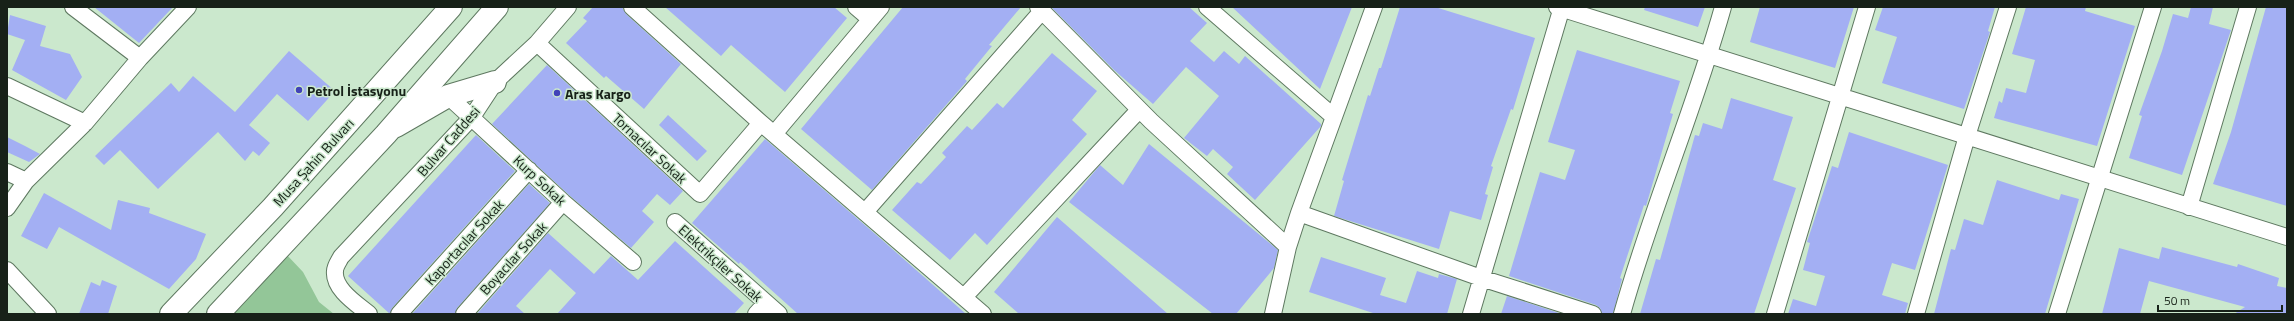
<svg xmlns="http://www.w3.org/2000/svg" width="2294" height="321" viewBox="0 0 2294 321" font-family="'Titillium Web',sans-serif">
<style>
.green{fill:#93c698}
.building{fill:#a3aff3}
.lines{fill:none;stroke-linecap:round;stroke-linejoin:round}
.street-casing{stroke:#5e7860;stroke-width:18}
.secondary-casing{stroke:#5e7860;stroke-width:24}
.primary-casing{stroke:#5e7860;stroke-width:24}
.street{stroke:#fff;stroke-width:16}
.secondary{stroke:#fff;stroke-width:22}
.primary{stroke:#fff;stroke-width:22}
.poi-dot{fill:#4243b8;stroke:#cbe8cd;stroke-width:1.5}
.labels{text-anchor:middle;dominant-baseline:central;stroke-width:3;stroke-linejoin:round;paint-order:stroke}
.poi-label{font-size:14px;font-weight:bold;fill:#172118;stroke:#cbe8cd;text-anchor:start}
.street-label{font-size:14px;fill:#172118;stroke:#cbe8cd}
</style>
<rect width="100%" height="100%" fill="#cbe8cd"/>
<path class="green" d="M286,254l17,18 16,30 15,12h-102z"/>
<path class="building" d="M94,7h79l-34,36z
M593,7h29l4,7 55,50 -37,45 -38,-33 -2,2 -38,-35 21,-22 -4,-3z
M665,7h169l13,11 -62,74 -54,-47 -10,11z
M903,7h118l-32,38 3,1 -27,33 2,2 -95,109 -71,-61z
M1051,7h138l18,16 -17,18 24,21 10,-11 15,13 6,-8 76,68v2l-66,74 -28,-26 6,-7 -20,-18 -6,7 -23,-18 35,-42 -33,-29 -33,37 -39,-34z
M1232,7h120l-32,82z
M1400,7h35l100,31 -22,72 -2,-1 -20,57 2,1 -8,27 3,1 -7,25 -31,-9 -11,38 -105,-33 10,-35 -2,-1 26,-85 2,1 9,-28h2z
M1645,7h60l-7,20 -54,-17z
M1760,7h94l-19,61 -85,-26z
M1883,7h112l-7,24 2,1 -26,77 -82,-26 15,-46 -22,-7z
M2026,7h60l-1,4 50,15 -38,120 -103,-28 5,-17 3,2 4,-15 20,5 9,-33 -23,-6z
M2191,7h22l-4,17 22,6 -49,145 -53,-17 13,-42 -3,-1 23,-64 11,-37 15,4z
M2266,7h21v199l-74,-22 18,-52z
M10,15l36,11 -6,20 30,8 12,23 -16,23 -54,-30 13,-30 -18,-6z
M1577,50l103,31 -10,32 3,1 -27,92 -2,-1 -24,73 2,1 -9,35h-11l-2,-6 -4,-3 -87,-29 31,-104 25,8 10,-30 -27,-8z
M289,51l46,40 -27,30 -31,-27 -28,31 21,18 -11,13 -6,-5 -8,10 -27,-29 -60,57 -38,-39 -16,15 -9,-9 76,-73 8,9 14,-16 42,36z
M1052,53l45,38 -25,29 15,14 -100,111 -12,-12 -25,27 -58,-50 25,-28 4,2 25,-27 -4,-4 25,-27 5,4 25,-27 6,5z
M547,65l136,126 -13,14 -13,-11 -15,17 12,11 -23,26 -62,-53 -77,-71z
M1731,98l62,19 -20,63 23,8 -42,126h-114l16,-55 4,1 35,-125 4,1 4,-13 19,6z
M668,115l39,36 -10,10 -38,-36z
M1849,132l99,33 -33,105 -23,-7 -10,32 26,8 -3,11h-117l5,-15 23,7 9,-30 -22,-6 7,-27 -3,-1 25,-76 6,2z
M476,135l39,36 -123,137 -2,6 -42,-38z
M7,137l18,9 15,8 -11,8 -22,-10z
M765,139l116,100 85,75h-168l-58,-52 -1,2 -47,-41z
M1149,144l129,106 -4,18 -38,46h-23l-144,-112 31,-37 23,20z
M1997,180l62,20 2,-6 18,5 -34,115h-111l17,-65 4,1 9,-31 19,6z
M529,184l21,19 -93,105 -2,6h-43z
M44,193l67,37 7,-30 32,8 -1,5 57,21 -10,25 -27,30 -110,-62 -12,22 -26,-13z
M1057,217l111,97h-149l-25,-22z
M548,233l46,41 17,-18 27,24 37,-39 69,62 -10,11h-177l19,-21 -26,-24 -34,37 9,8h-48z
M2162,247l75,20 1,-3 41,14 -2,8 10,2v26h-53l11,-7 -96,-26 -9,33h-38l17,-66 40,11z
M1321,257l65,21 -6,17 26,8 11,-32 21,7 1,-4 18,5 -10,35h-71l-67,-22z
M102,280l15,6 -9,28h-29l12,-32 9,4z
M1507,296l55,18h-61z"/>
<g class="lines">
<g class="street-casing">
<path id="street" d="M73,7l67,51
M632,7l129,116 222,191
M856,7l14,12
M1038,7l113,114 137,126
M1207,7l127,110
M1557,7l730,230
M537,43l163,151 61,-71 13,11 107,-127
M7,86l78,37
M448,96l115,106 70,60
M7,172l19,9
M2189,207l59,-200
M7,208l19,-27 59,-58 55,-65 48,-51
M865,212l177,-201
M1299,213l182,65 112,36
M675,222l104,92
M7,270l41,44
M964,297l175,-187
M369,314c-12,-10 -36,-25 -34,-43 0,-5 4,-10 6,-14l131,-140 23,-35 42,-39 31,-36
M399,314l130,-144
M464,314l99,-112
M756,314l10,-11
M1273,314l15,-67 11,-34 75,-206
M1471,314l91,-307
M1622,314c29,-104 72,-203 101,-307
M1775,314l92,-307
M1916,314l51,-178 41,-129
M2057,314l96,-307"/>
</g>
<g class="secondary-casing">
<path id="secondary" d="M396,126l52,-30 47,-14"/>
</g>
<g class="primary-casing">
<path id="primary" d="M171,314l102,-107 178,-200
M218,314l168,-180 111,-127"/>
</g>
<use href="#street" class="street"/>
<use href="#secondary" class="secondary"/>
<use href="#primary" class="primary"/>
</g>
<g class="poi-dot">
<circle cx="299" cy="90" r="4"/>
<circle cx="557" cy="93" r="4"/>
</g>
<g class="labels">
<g class="poi-label">
<text x="307" y="90">Petrol İstasyonu</text>
<text x="565" y="93">Aras Kargo</text>
</g>
<g class="street-label">
<text transform="translate(448 141) rotate(-49)">Bulvar Caddesi</text>
<text transform="translate(650 148) rotate(43)">Tornacılar Sokak</text>
<text transform="translate(313 162) rotate(-48)">Musa Şahin Bulvarı</text>
<text transform="translate(540 180) rotate(43)">Kurp Sokak</text>
<text transform="translate(464 242) rotate(-48)">Kaportacılar Sokak</text>
<text transform="translate(513 258) rotate(-48)">Boyacılar Sokak</text>
<text transform="translate(721 263) rotate(42)">Elektrikçiler Sokak</text>
</g>
</g>
<rect width="2294" height="321" fill="none" stroke="#172118" stroke-width="16"/>
<path d="M2158 305v6h124v-6" fill="none" stroke="#172118" stroke-width="2"/>
<text x="2164" y="305" font-size="12" fill="#172118" stroke="#cbe8cd" stroke-width="3" paint-order="stroke">50 m</text>
</svg>
